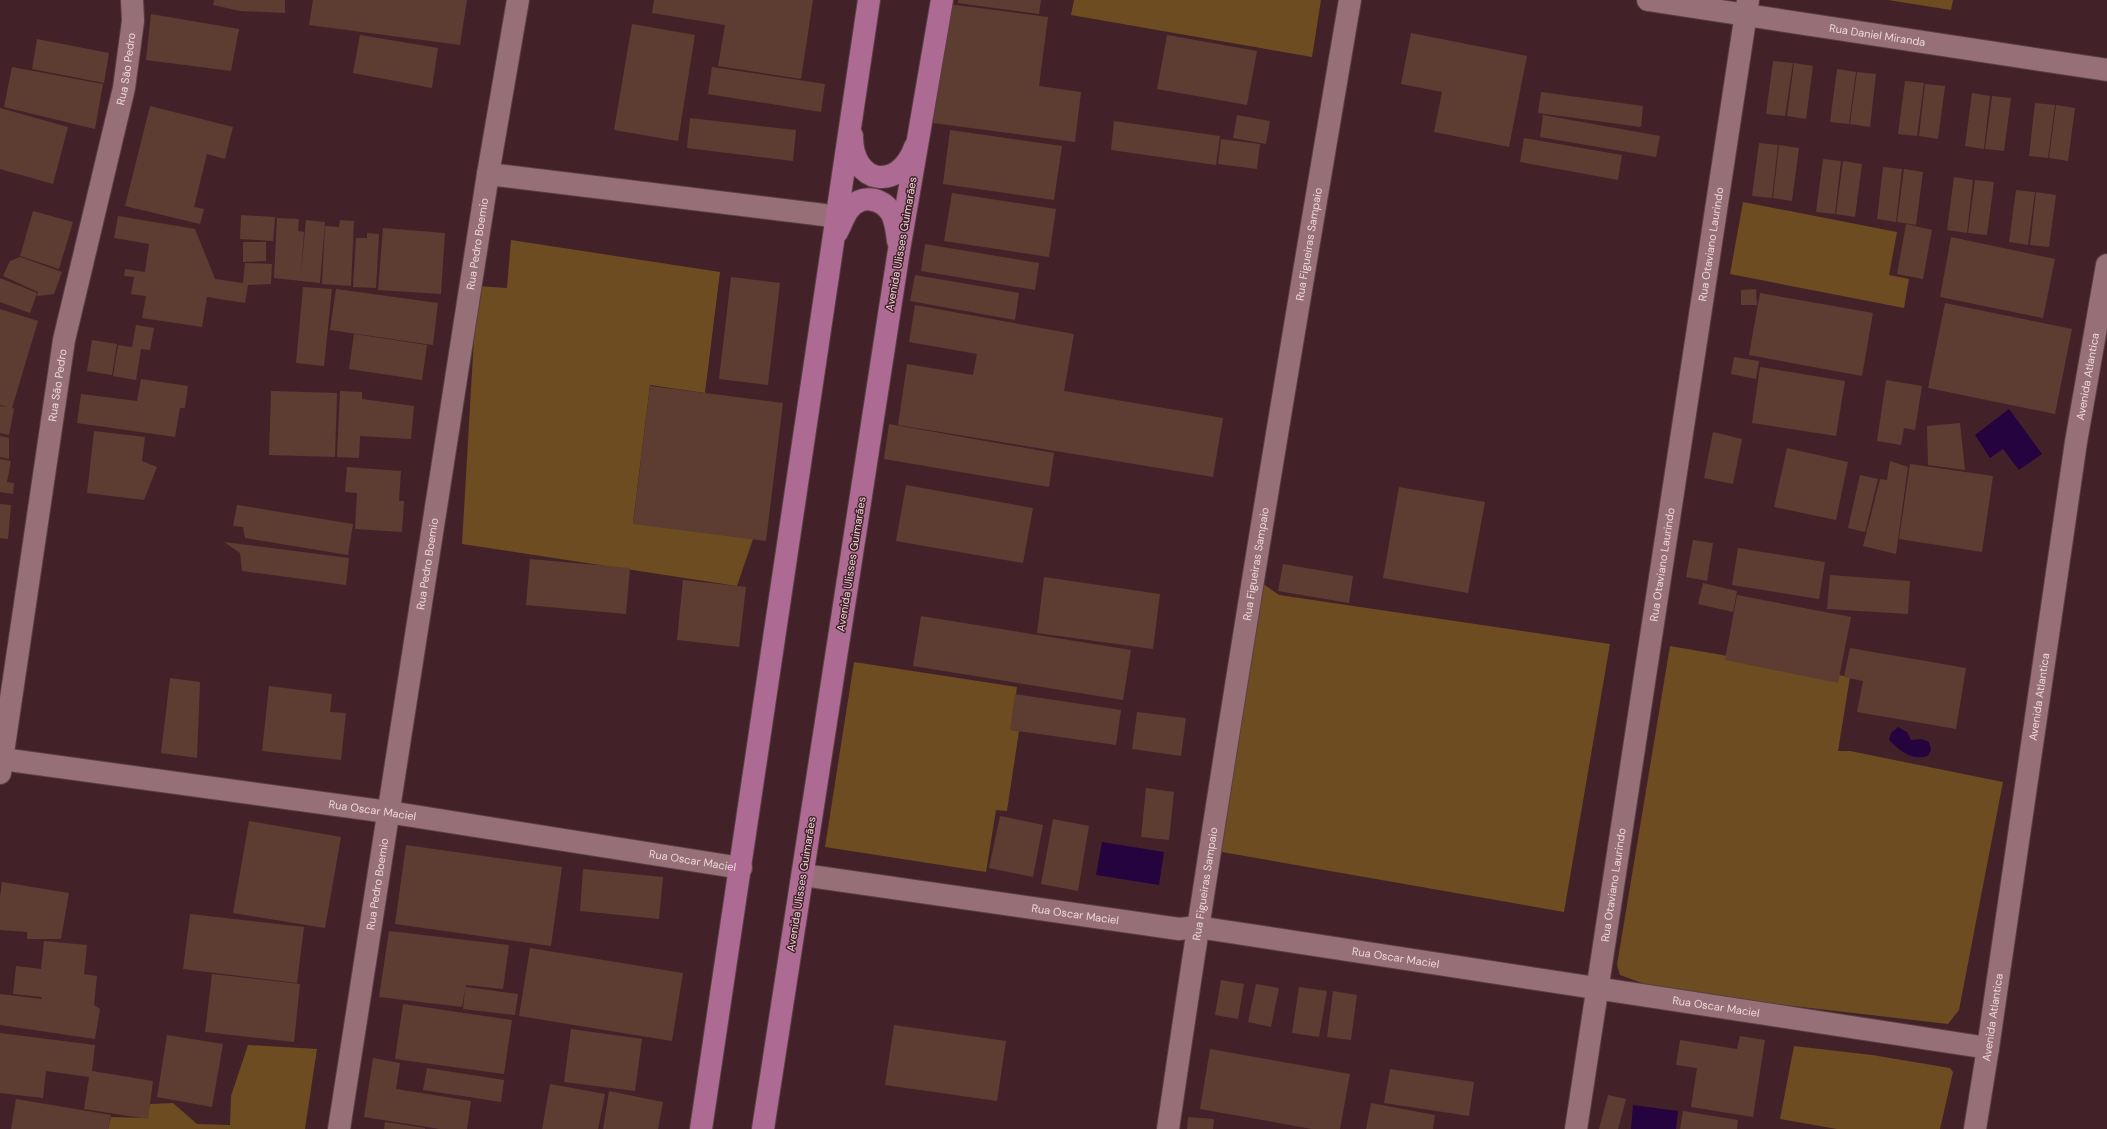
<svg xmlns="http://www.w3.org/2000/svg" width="2107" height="1129" viewBox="0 0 2107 1129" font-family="'DM Sans',sans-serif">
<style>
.green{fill:#6c4c20}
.water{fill:#25033e}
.building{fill:#5d3d31}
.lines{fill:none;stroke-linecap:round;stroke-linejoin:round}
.minor-casing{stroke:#5a3f45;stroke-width:24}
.primary-casing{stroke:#5a3f45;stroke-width:24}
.minor{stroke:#967076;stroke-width:22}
.primary{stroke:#ad6b93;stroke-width:22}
.labels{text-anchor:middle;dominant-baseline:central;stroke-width:3;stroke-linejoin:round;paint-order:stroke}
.street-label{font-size:11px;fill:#edd7da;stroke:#422228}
</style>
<rect width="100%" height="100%" fill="#422228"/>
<path class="green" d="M1074,0h247l-9,57 -241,-42z
M1888,0h65l-2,10z
M1743,202l154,30 -8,43 20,4 -5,29 -174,-34z
M511,240l209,32 -15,121 -55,-8 -17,138 120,16 -16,47 -275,-42 15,-258 30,2z
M1262,583l17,12 331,49 -46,268 -348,-61z
M1670,646l180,31 -12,74h12l153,31 -44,228 -11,14 -284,-33 -44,-16 -3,-10z
M854,662l163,25 -6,43 8,1 -12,80 -11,-1 -10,62 -161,-25z
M248,1045l69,4 -12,80h-197l3,-12 36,1 3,-14 23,-1 24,21 33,1 1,-29z
M1794,1046l78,9 78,13 3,4 -13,57h-103l-57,-10z"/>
<path class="water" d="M2009,409l33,45 -23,16 -16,-21 -13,9 -15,-23z
M1898,727l9,5 4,8 11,-1 7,3 2,8 -3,6c-16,5 -28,-5 -39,-16l2,-7z
M1102,842l62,10 -5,33 -63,-10z
M1633,1105l45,6 -2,18h-45z"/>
<path class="building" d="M214,0h71v13l-45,-2 -27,-6z
M313,0h154l-7,45 -151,-20z
M654,0h159l-12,79 -83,-13 7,-41 -73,-12z
M958,0h83l-2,14 -81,-11z
M948,4l100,13 -9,69 42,6 -6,50 -142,-19z
M151,14l88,15 -8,42 -85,-11z
M632,24l63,11 -17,106 -64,-11z
M1411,33l116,23 -18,91 -75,-15 8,-40 -41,-8z
M360,35l78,13 -6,40 -79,-15z
M1167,35l90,16 -10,54 -90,-16z
M37,39l72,14 -5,30 -72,-14z
M1773,61l20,2 -8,53 -19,-2z
M1794,63l19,3 -7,53 -19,-3z
M12,67l91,17 -8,45 -91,-22z
M712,67l113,17 -4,28 -113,-18z
M1837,69l19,3 -7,52 -19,-2z
M1857,72l19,2 -6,53 -20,-3z
M1905,81l19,2 -7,53 -19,-2z
M1925,84l20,2 -7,53 -19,-3z
M1541,92l102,14 -2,21 -103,-14z
M1972,93l18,3 -6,53 -19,-3z
M1992,96l19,2 -7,53 -19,-2z
M2035,103l20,2 -7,53 -19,-2z
M2056,105l19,3 -7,53 -19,-3z
M150,106l83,21 -8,32 -18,-5 -13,53 10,2 -4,15 -75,-18z
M0,108l68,19 -15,57 -53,-15z
M1237,115l33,6 -4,23 -33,-6z
M1543,115l117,21 -4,21 -116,-20z
M690,118l106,12 -3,31 -106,-13z
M1114,121l106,15 -4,29 -105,-15z
M950,130l112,16 -8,54 -111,-16z
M1524,138l98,17 -4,25 -98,-18z
M1221,139l39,5 -3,25 -39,-5z
M1759,143l19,2 -6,53 -20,-2z
M1779,145l20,3 -7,53 -19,-3z
M1823,159l18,2 -6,53 -19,-2z
M1843,161l19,3 -7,53 -19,-3z
M1883,167l19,2 -6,53 -19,-3z
M1904,169l19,3 -7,53 -19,-3z
M1954,177l19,3 -6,53 -20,-3z
M1975,180l19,2 -7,53 -19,-2z
M2016,190l19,2 -7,53 -19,-3z
M2036,192l20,3 -7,52 -19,-2z
M952,193l104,16 -7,48 -105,-16z
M33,211l40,11 -14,47 -39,-13z
M241,215l34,2 -2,24 -33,-2z
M118,216l77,13 20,50 28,4 2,-20 27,1 -1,20 -23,1 -3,18 -38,-6 -5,30 -60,-9 4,-22 -15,-2 3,-17 -10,-1 1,-7 20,3 4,-28 -35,-6z
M277,218l22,1 -1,12 6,1 -3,42 5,-54 19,2 -5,61 -46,-5z
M340,220l14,1 -3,65 -29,-2 3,-58 14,1z
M1906,224l26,6 -9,49 -26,-5z
M383,228l62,5 -4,61 -63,-4z
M367,233l12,1 -3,54 -23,-1 3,-49h11z
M1951,237l104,22 -12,59 -103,-21z
M243,242h23v19l-23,1z
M925,244l114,19 -4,27 -114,-19z
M20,257l42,15 -8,22 -17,2 1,-4 -35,-16 7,-15z
M915,275l104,18 -4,27 -105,-19z
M731,277l49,6 -12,102 -49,-6z
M0,278l37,15 -7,20 -30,-11z
M303,287l29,2 -8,77 -28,-3z
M336,289l102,14 -5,42 -103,-15z
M1756,289l1,16h-16v-15z
M1760,293l113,20 -11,63 -113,-21z
M1945,303l127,26 -17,85 -127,-26z
M915,305l159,29 -10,57 159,27 -10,59 -315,-52 9,-61 66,11 4,-21 -68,-12z
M0,309l38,12 -26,87 2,1 -5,26 -9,-2v-27l8,1 -8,-2z
M136,325l18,3 -4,22 -9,-1 -5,31 -23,-4 5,-31 14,2z
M354,334l73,11 -5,35 -73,-11z
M92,340l25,4 -5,31 -25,-4z
M1734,357l25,4 -3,18 -25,-5z
M1760,367l85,14 -9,55 -84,-13z
M141,379l47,7 -3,22h-5l-5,29 -98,-14 4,-29 56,7z
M1886,380l36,6 -7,44 -11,-2 -3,17 -24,-4z
M650,386l133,17 -17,138 -133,-17z
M271,391l66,2 -2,64 -66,-2z
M340,391l22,1v7l52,7 -3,33 -51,-3 -1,22 -22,-1z
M1960,423l5,47 -37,-5 -1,-39z
M889,424l165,29 -5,34 -165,-28z
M94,431l51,6 -3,24 15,6 -13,33 -57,-7z
M1713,432l29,7 -9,45 -29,-6z
M0,436l9,2v21l-9,-2z
M1787,448l61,14 -12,58 -62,-13z
M0,459l11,2 -4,21 7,1 -1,11 -13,-2z
M1890,461l18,6 -12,87 -33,-8 17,-67 7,1z
M1910,464l83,12 -11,76 -83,-13z
M347,467l54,4 -2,30h5l-2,31 -47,-3 2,-36 -12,-1z
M1860,475l18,4 -13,53 -17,-4z
M906,485l127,23 -10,55 -127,-22z
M1399,487l86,15 -17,91 -85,-15z
M0,504l11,1 -3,34 -8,-1z
M237,505l116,19 -5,31 -103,-17 -2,-11 -10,-1z
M1693,540l20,3 -6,38 -21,-4z
M224,542l125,16 -3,27 -104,-14 -2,-18z
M1738,548l87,14 -6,37 -87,-14z
M530,559l100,9 -4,46 -100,-9z
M1283,564l70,12 -4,27 -71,-12z
M1830,575l80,6 -2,33 -81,-5z
M1044,577l116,17 -7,55 -116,-16z
M683,580l63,7 -7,60 -62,-7z
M1703,583l34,8 -4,21 -35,-8z
M1737,595l114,22 -13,66 -113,-23z
M921,616l210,34 -8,50 -210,-34z
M1850,648l116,20 -10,61 -99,-17 6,-31 -19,-4z
M170,678l30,4 -3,76 -36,-5z
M269,686l63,8 -2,18 16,1 -5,47 -79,-9z
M1015,694l106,16 -5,35 -106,-15z
M1137,712l49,6 -5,38 -49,-7z
M1146,788l28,4 -5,48 -28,-3z
M1000,816l43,9 -10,52 -44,-9z
M1053,819l36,7 -11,65 -37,-7z
M249,821l92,16 -16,91 -92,-15z
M406,845l156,22 -11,79 -156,-22z
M583,869l80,8 -4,42 -79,-8z
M2,882l67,11 -8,46h-34v-7l-27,-2v-33z
M190,914l114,13 -7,56 -114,-14z
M389,931l120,14 -6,44 -37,-4v2l52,7 -3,21 -52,-6 2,-20 -3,18 -83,-10z
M44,941l43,4 -3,29 13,2 -3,29 6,4 -5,30 -95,-14v-31l42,5 -1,-2 -28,-3 3,-28 25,3z
M530,948l153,25 -11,68 -153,-25z
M212,974l88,10 -6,58 -89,-10z
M1221,980l23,4 -6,35 -23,-4z
M1256,984l23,4 -8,39 -23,-5z
M1299,987l28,4 -8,46 -27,-4z
M1333,991l24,4 -6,45 -24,-3z
M403,1004l109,16 -8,54 -109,-15z
M894,1025l112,16 -9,60 -112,-16z
M571,1029l71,10 -7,52 -71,-9z
M0,1033l95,12 -3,26 61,10 -5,38 -64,-10 5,-32 -43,-6 -3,27 -43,-5z
M167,1035l56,9 -11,63 -55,-10z
M1740,1036l25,4 -12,77 -62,-10 6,-39 -21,-3 4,-25 57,9z
M1210,1049l140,25 -10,55h-28l-112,-20z
M373,1058l27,5 -4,26 75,12 -4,28h-27l-76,-12z
M427,1068l77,12 -3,22 -78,-12z
M1390,1069l84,13 -5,34 -85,-13z
M550,1084l55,10 -7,35h-56z
M609,1091l54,11 -5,27h-55z
M1608,1095l18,4 -8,30h-19z
M16,1099l95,16 -3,14h-97z
M1371,1103l64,12 -2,14h-67z
M1683,1111l55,9 -1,9h-57z
M1188,1117l26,2 -1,10h-26z
M385,1122l40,6v1h-41z"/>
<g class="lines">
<g class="minor-casing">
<g id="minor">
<path id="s1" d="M1648,0l459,70"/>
<path d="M488,174l336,41 11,3"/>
<path id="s2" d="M2,759l386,53 353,56"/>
<path id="s3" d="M0,773l64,-433 60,-252 9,-67 -1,-21"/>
<path id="s4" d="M803,875l376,54 18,-2 791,121"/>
<path id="s5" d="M339,1129l149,-955 30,-174"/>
<path id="s6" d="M1168,1129c55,-377 118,-753 182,-1129"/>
<path id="s7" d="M1576,1129l172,-1129"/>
<path id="s8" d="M1975,1129l13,-81 88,-606 31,-177"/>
</g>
</g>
<g class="primary-casing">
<path id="primary" d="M852,136c0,49 47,56 63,11
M837,232c4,-7 7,-17 12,-23 12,-15 33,-12 43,5 4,9 5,18 6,27
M701,1129l168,-1129
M763,1129l136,-879 43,-250"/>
</g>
<use href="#minor" class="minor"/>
<use href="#primary" class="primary"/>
</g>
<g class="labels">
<g class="street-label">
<text stroke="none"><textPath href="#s1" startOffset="232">Rua Daniel Miranda</textPath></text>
<text stroke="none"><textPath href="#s3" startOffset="716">Rua São Pedro</textPath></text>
<text stroke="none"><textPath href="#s5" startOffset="896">Rua Pedro Boemio</textPath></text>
<text transform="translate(901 244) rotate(-80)">Avenida Ulisses Guimarães</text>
<text stroke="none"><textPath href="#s6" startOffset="896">Rua Figueiras Sampaio</textPath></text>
<text stroke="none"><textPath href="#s7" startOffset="895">Rua Otaviano Laurindo</textPath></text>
<text stroke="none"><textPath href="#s8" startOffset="761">Avenida Atlantica</textPath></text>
<text stroke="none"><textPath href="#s3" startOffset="392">Rua São Pedro</textPath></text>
<text stroke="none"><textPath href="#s5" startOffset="572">Rua Pedro Boemio</textPath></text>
<text transform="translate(851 564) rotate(-81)">Avenida Ulisses Guimarães</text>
<text stroke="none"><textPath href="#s6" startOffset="572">Rua Figueiras Sampaio</textPath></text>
<text stroke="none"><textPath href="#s7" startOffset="571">Rua Otaviano Laurindo</textPath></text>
<text stroke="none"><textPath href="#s8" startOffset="437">Avenida Atlantica</textPath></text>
<text stroke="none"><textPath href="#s2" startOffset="374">Rua Oscar Maciel</textPath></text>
<text stroke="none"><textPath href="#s2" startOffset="698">Rua Oscar Maciel</textPath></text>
<text stroke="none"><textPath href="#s5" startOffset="248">Rua Pedro Boemio</textPath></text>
<text transform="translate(801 884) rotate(-81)">Avenida Ulisses Guimarães</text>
<text stroke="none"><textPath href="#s6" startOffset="248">Rua Figueiras Sampaio</textPath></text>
<text stroke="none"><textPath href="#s7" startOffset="247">Rua Otaviano Laurindo</textPath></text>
<text stroke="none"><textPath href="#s4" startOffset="275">Rua Oscar Maciel</textPath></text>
<text stroke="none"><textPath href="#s4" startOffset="599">Rua Oscar Maciel</textPath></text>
<text stroke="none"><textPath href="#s4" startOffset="923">Rua Oscar Maciel</textPath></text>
<text stroke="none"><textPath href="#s8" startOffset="113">Avenida Atlantica</textPath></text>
</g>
</g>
</svg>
